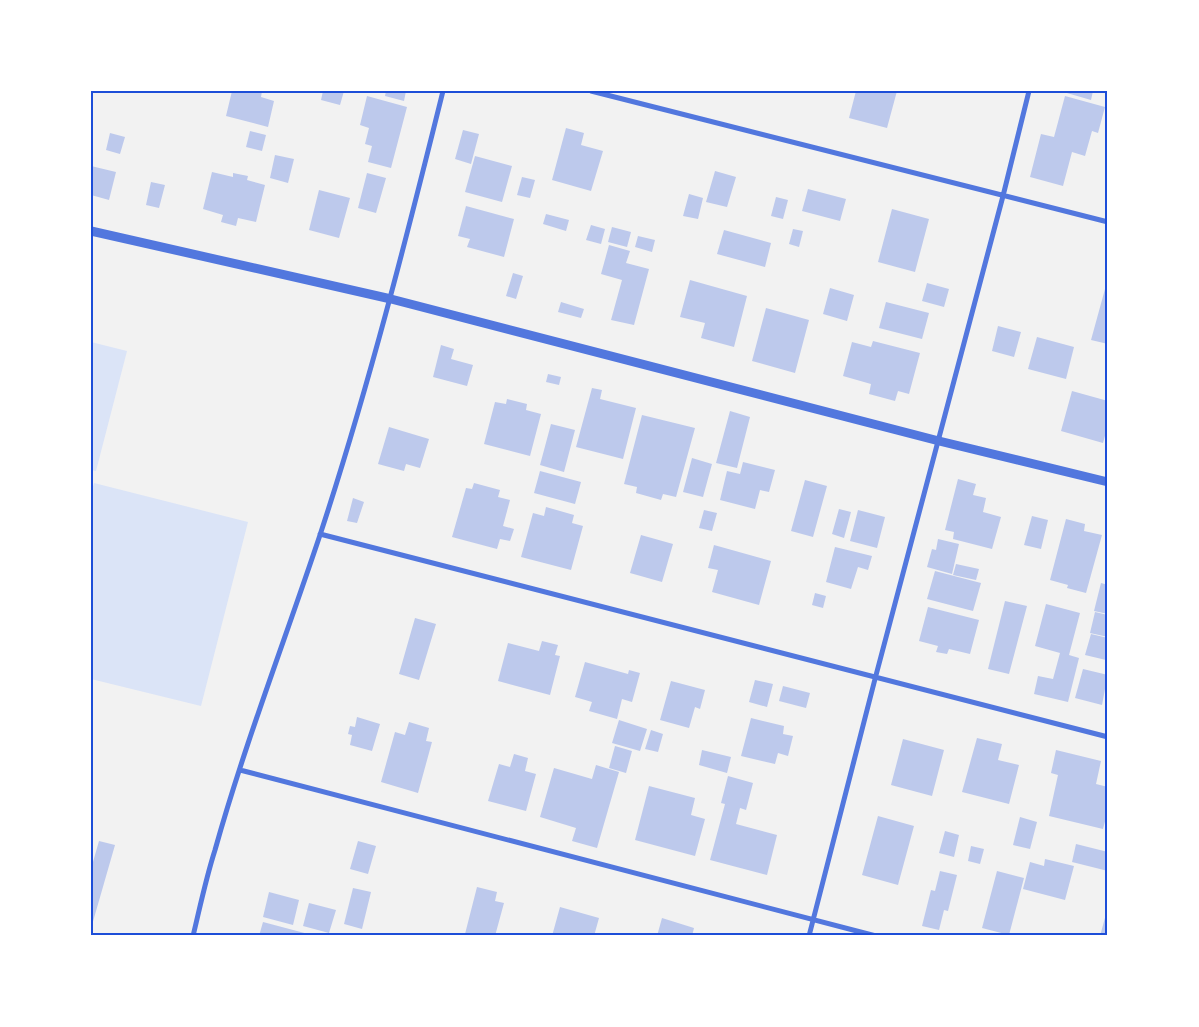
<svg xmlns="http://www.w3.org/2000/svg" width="1199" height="1027" viewBox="0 0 1199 1027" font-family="Bitter,serif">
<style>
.green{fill:#dbe4f7}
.building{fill:#bdc9ec}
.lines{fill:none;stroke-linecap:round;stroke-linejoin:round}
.minor{stroke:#5277de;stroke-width:5}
.tertiary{stroke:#5277de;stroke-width:9}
.neatline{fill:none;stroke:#1d4ed8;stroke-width:2}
</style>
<rect width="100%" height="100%" fill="#f2f2f2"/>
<path class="green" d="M91,342l36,9 -31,120 -5,-1z
M94,483l154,39 -47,184 -110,-27v-186z"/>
<path class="building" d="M232,91h30l-1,6 13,4 -6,26 -42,-11z
M323,91h21l-4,14 -19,-5z
M386,91h20l-2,10 -19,-5z
M856,91h41l-10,37 -38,-10z
M1060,91h33l-2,9z
M367,96l40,11 -16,61 -23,-6 4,-16 -7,-2 4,-16 -9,-3z
M1065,96l40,11 -7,26 -6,-2 -7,25 -13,-4 -9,34 -33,-9 11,-43 13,3z
M566,128l18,5 -3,12 22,6 -12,40 -39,-11z
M463,130l16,4 -8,30 -16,-5z
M250,131l16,4 -4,16 -16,-4z
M110,133l15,4 -5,17 -14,-4z
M275,155l19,4 -6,24 -18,-5z
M475,156l37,10 -10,36 -37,-10z
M91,166l25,6 -7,28 -18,-5z
M715,171l21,6 -9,30 -21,-5z
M212,172l21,5v-4l15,3 -1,4 18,5 -9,37 -18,-4 -2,8 -15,-4 2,-7 -20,-6z
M367,173l19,5 -10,35 -18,-5z
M522,177l13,3 -5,18 -13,-3z
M151,182l14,3 -6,23 -13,-3z
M808,189l38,10 -6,22 -38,-10z
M319,190l31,8 -11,40 -30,-8z
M689,194l14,4 -5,21 -15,-3z
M776,197l12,3 -5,19 -12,-3z
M466,206l48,13 -10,38 -37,-10 3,-8 -12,-3z
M892,209l37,10 -14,53 -37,-10z
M546,214l23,6 -3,11 -23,-7z
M591,225l14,4 -4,15 -15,-4z
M612,227l19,5 -4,15 -19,-5z
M793,229l10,2 -4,16 -10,-3z
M724,230l47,13 -6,24 -48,-13z
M638,236l17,4 -3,12 -17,-5z
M609,245l21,6 -4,12 23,6 -15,56 -23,-5 11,-40 -21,-6z
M513,273l10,3 -7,23 -10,-3z
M690,280l57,16 -13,51 -33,-9 4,-15 -25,-6z
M927,283l22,6 -5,18 -22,-6z
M830,288l24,7 -7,26 -24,-7z
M1105,289l3,1v54l-17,-4z
M561,302l23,7 -3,9 -23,-6z
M886,302l43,11 -7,26 -43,-11z
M766,308l43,12 -14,53 -43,-12z
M998,326l23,6 -7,25 -22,-6z
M1037,337l37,10 -8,32 -38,-10z
M873,341l47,12 -11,41 -11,-3 -3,10 -26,-7 2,-10 -28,-8 9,-34 19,5z
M441,345l13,4 -3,10 22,6 -6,21 -34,-9z
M548,374l13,3 -2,8 -13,-3z
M592,388l10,2 -2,9 36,9 -13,51 -47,-12z
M1072,391l36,10v24l-5,18 -42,-12z
M507,399l20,5 -1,6 15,4 -11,42 -46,-12 11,-42 11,2z
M730,411l20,6 -13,51 -21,-5z
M642,415l53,13 -19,69 -13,-3 -2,6 -25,-7 1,-6 -13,-3z
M551,424l24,6 -11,42 -24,-7z
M389,427l40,12 -9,29 -14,-4 -2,7 -26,-7z
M692,458l20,6 -9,33 -20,-5z
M743,462l32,8 -6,22 -9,-2 -5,19 -35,-9 7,-29 13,3z
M540,471l41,11 -6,22 -41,-11z
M958,479l18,5 -3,11 13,3 -3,14 18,5 -9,32 -39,-10 1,-7 -9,-2z
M805,480l22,6 -14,51 -22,-6z
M474,483l26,7 -2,7 12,3 -7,26 11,3 -4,12 -10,-2 -3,10 -45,-12 14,-49 6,1z
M353,498l11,4 -7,21 -10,-2z
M546,507l28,8 -2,8 11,3 -12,44 -50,-13 12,-44 11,3z
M839,509l12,3 -7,26 -12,-4z
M704,510l13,3 -5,18 -13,-3z
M858,510l27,7 -8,31 -27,-7z
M1032,516l16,4 -7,29 -17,-4z
M1066,519l19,5 -1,7 18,4 -16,58 -19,-5 1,-3 -18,-5z
M641,535l32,9 -11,38 -32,-9z
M938,539l21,5 -7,30 -25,-7 5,-18 4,1z
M714,545l57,16 -12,44 -47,-13 6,-22 -10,-2z
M835,547l37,9 -4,14 -10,-3 -7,22 -25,-7z
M956,564l23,5 -3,11 -23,-5z
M935,571l46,12 -8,28 -46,-12z
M1101,583l7,2v29l-14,-3z
M815,593l11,3 -3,12 -11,-3z
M1005,601l22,5 -18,68 -21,-5z
M1046,604l34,9 -11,42 10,3 -11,44 -34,-8 4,-18 15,3 7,-26 -25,-7z
M928,607l51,13 -9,34 -21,-5 -2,5 -11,-2 2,-6 -19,-5z
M1095,612l13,3v22l-18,-4z
M415,618l21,6 -17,56 -20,-6z
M1091,634l17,4v14l-2,8 -21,-5z
M542,641l16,4 -3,10 5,1 -10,39 -52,-14 10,-38 31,8z
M585,662l43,12 1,-4 11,3 -8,29 -10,-3 -5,20 -28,-8 3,-9 -17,-5z
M1083,669l25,6v15l-3,-1 -3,16 -27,-7z
M755,680l18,4 -6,23 -18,-5z
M671,681l34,9 -5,19 -5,-2 -6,21 -29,-8z
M783,686l27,7 -4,15 -27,-7z
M357,717l23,7 -8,27 -22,-6 2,-10 -4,-1 2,-8 5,1z
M751,718l33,8 -1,8 10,2 -5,20 -10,-3 -3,11 -34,-8z
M619,720l28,9 -7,22 -28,-8z
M409,722l20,6 -3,13 6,1 -14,51 -37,-11 14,-50 10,3z
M651,730l12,4 -5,18 -13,-3z
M977,738l25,6 -4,16 21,5 -10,39 -47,-12z
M903,739l41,11 -12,46 -41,-11z
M615,746l17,5 -6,22 -17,-5z
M702,750l29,7 -4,16 -28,-8z
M1056,750l45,11 -5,23 12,3v23l-5,19 -54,-13 9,-41 -7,-2z
M514,754l14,4 -3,13 11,3 -10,37 -38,-10 11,-37 11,3z
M596,765l23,7 -22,76 -25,-7 4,-13 -36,-11 14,-49 38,11z
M728,776l25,7 -7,27 -6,-2 -4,16 41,11 -10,40 -57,-15 15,-56 -4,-1z
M649,786l46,12 -4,17 14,4 -10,37 -60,-16z
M878,816l36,10 -16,59 -36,-10z
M1020,817l17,5 -7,27 -17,-4z
M945,831l14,4 -5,22 -15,-4z
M99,841l16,4 -23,80 -1,-56z
M358,841l18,5 -8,28 -18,-5z
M1076,844l32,8v19l-36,-9z
M971,846l13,3 -4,15 -12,-3z
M1045,859l29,7 -9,34 -42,-11 7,-27 14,4z
M940,871l17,4 -9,36 -4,-1 -5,20 -17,-4 9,-36 4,1z
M997,871l27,7 -15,57 -27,-7z
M477,887l20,5 -2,9 9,2 -9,33h-22l-8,-2z
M353,888l18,4 -9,37 -18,-5z
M269,892l30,8 -6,25 -30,-8z
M309,903l27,7 -7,23 -26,-7z
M560,907l39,11 -5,18h-42z
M1107,909l1,27h-8l6,-22z
M662,918l32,10 -2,8h-35z
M263,922l49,13v1h-53z"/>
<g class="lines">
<path class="minor" d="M591,91l517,131
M320,534l788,203
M240,770l636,166
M193,936c7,-29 13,-58 22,-86 30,-107 70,-210 105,-315 48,-146 86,-295 123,-444
M809,936l66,-257 128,-483 26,-105"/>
<path class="tertiary" d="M91,231l300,68 548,142 169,41"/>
</g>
<rect width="1199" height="1027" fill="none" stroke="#ffffff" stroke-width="185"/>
<rect x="92" y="92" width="1014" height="842" class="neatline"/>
</svg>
